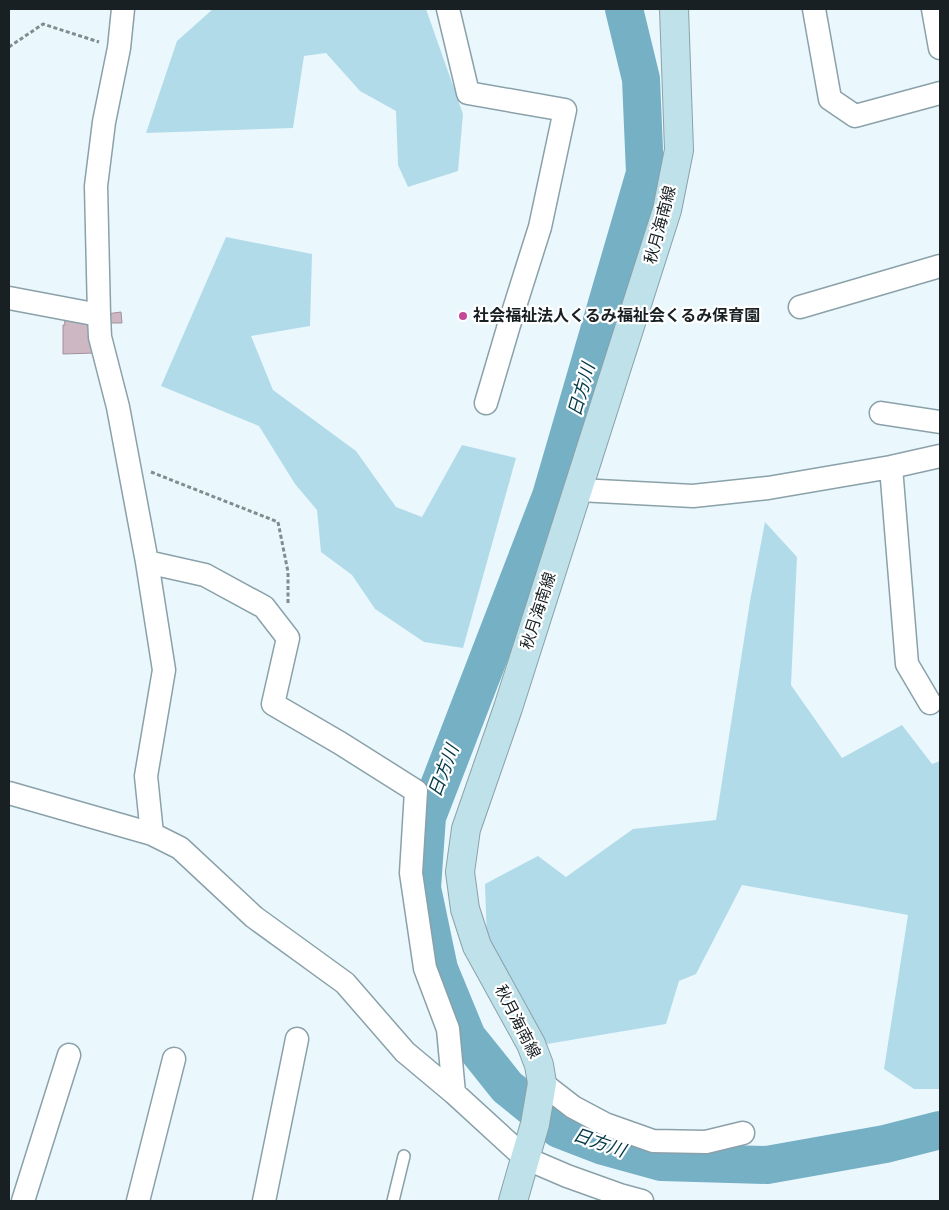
<svg xmlns="http://www.w3.org/2000/svg" width="949" height="1210" viewBox="0 0 949 1210" font-family="'Sofia Sans Condensed','Noto Sans JP',sans-serif">
<style>
.green{fill:#b2dbea}
.lines{fill:none;stroke-linecap:round;stroke-linejoin:round}
.river{stroke:#75b0c5;stroke-width:38}
.building{fill:#ccb7c2;stroke:#a5919c}
.lane-casing{stroke:#8aa1a9;stroke-width:14}
.street-casing{stroke:#8aa1a9;stroke-width:25}
.secondary-casing{stroke:#8aa1a9;stroke-width:30}
.path{stroke:#818c90;stroke-width:3;stroke-dasharray:4 2.5;stroke-linecap:butt}
.lane{stroke:#fff;stroke-width:11}
.street{stroke:#fff;stroke-width:22}
.secondary{stroke:#bfe1ea;stroke-width:28}
.poi-dot{fill:#c54897;stroke:#fff;stroke-width:2}
.labels{text-anchor:middle;dominant-baseline:central;stroke-width:4.5;stroke-linejoin:round;paint-order:stroke}
.street-label{font-size:16px;fill:#182023;stroke:#fff}
.poi-label{font-size:16px;font-weight:bold;fill:#182023;stroke:#fff;text-anchor:start}
.water-label{font-size:18px;font-style:italic;fill:#003847;stroke:#fff}
</style>
<rect width="100%" height="100%" fill="#eaf8fd"/>
<path class="green" d="M213,9h213l37,105 -5,57 -50,16 -10,-22 -2,-54 -36,-20 -34,-38 -22,3 -11,72 -147,5 31,-92z
M226,237l86,17 -2,72 -59,10 22,54 83,61 40,56 26,10 40,-72 54,13 -53,190 -39,-6 -49,-33 -23,-34 -31,-23 -4,-42 -22,-26 -36,-58 -98,-40z
M765,522l32,35 -6,128 51,73 60,-33 30,39 8,-3v328h-26l-30,-20 24,-154 -166,-30 -46,89 -17,7 -13,43 -119,20 -60,-101 -2,-59 53,-28 28,21 67,-48 83,-9 34,-219z"/>
<g class="lines">
<path class="river" d="M624,9l17,70 4,94 -94,323 -124,321 -5,71 17,81 28,68 40,50 52,42 44,17 58,16 106,3 118,-21 55,-14"/>
</g>
<path class="building" d="M121,312l1,11h-16l-7,-8z
M64,317l31,8v28l-32,1v-29h2z"/>
<g class="lines">
<g class="lane-casing">
<path id="lane" d="M393,1201l11,-45"/>
</g>
<g class="street-casing">
<path id="street" d="M123,9l-4,39 -15,74 -8,64 3,129 1,22 18,70 29,155 17,108 -18,106 6,58
M448,9l20,84 97,17 -25,117 -31,98 -23,78
M814,9l16,90 25,17 85,-23
M933,9l7,39
M9,298l90,17
M800,307l140,-41
M881,413l59,9
M891,467l16,197 23,39
M579,490l114,6 75,-8 123,-21 49,-11
M147,562l58,13 59,32 24,31 -15,66 67,39 76,48 -5,82 14,95 23,61 6,64
M9,793l143,41 28,14 74,69 91,66 60,69 49,41 71,65 42,18 53,19 22,6
M542,1083l31,24 32,17 48,17 53,1 37,-9
M23,1201l46,-146
M138,1201l36,-142
M264,1201l33,-162"/>
</g>
<g class="secondary-casing">
<path id="secondary" d="M513,1201l22,-77 7,-41 -3,-18 -8,-21 -54,-98 -12,-37 -5,-37 6,-43 42,-121 159,-498 12,-60 -5,-141"/>
</g>
<path class="path" d="M9,47l34,-23 56,18
M151,472l127,50 10,50v31"/>
<use href="#lane" class="lane"/>
<use href="#street" class="street"/>
<use href="#secondary" class="secondary"/>
</g>
<circle class="poi-dot" cx="463" cy="316" r="5"/>
<g class="labels">
<g class="street-label">
<text transform="translate(661 225) rotate(-75)">秋月海南線</text>
<text transform="translate(539 611) rotate(-72)">秋月海南線</text>
<text transform="translate(517 1022) rotate(63)">秋月海南線</text>
</g>
<g class="poi-label">
<text x="473" y="316">社会福祉法人くるみ福祉会くるみ保育園</text>
</g>
<g class="water-label">
<text transform="translate(582 390) rotate(-74)">日方川</text>
<text transform="translate(444 771) rotate(-69)">日方川</text>
<text transform="translate(599 1143) rotate(19)">日方川</text>
</g>
</g>
<rect width="949" height="1210" fill="none" stroke="#182023" stroke-width="20"/>
</svg>
